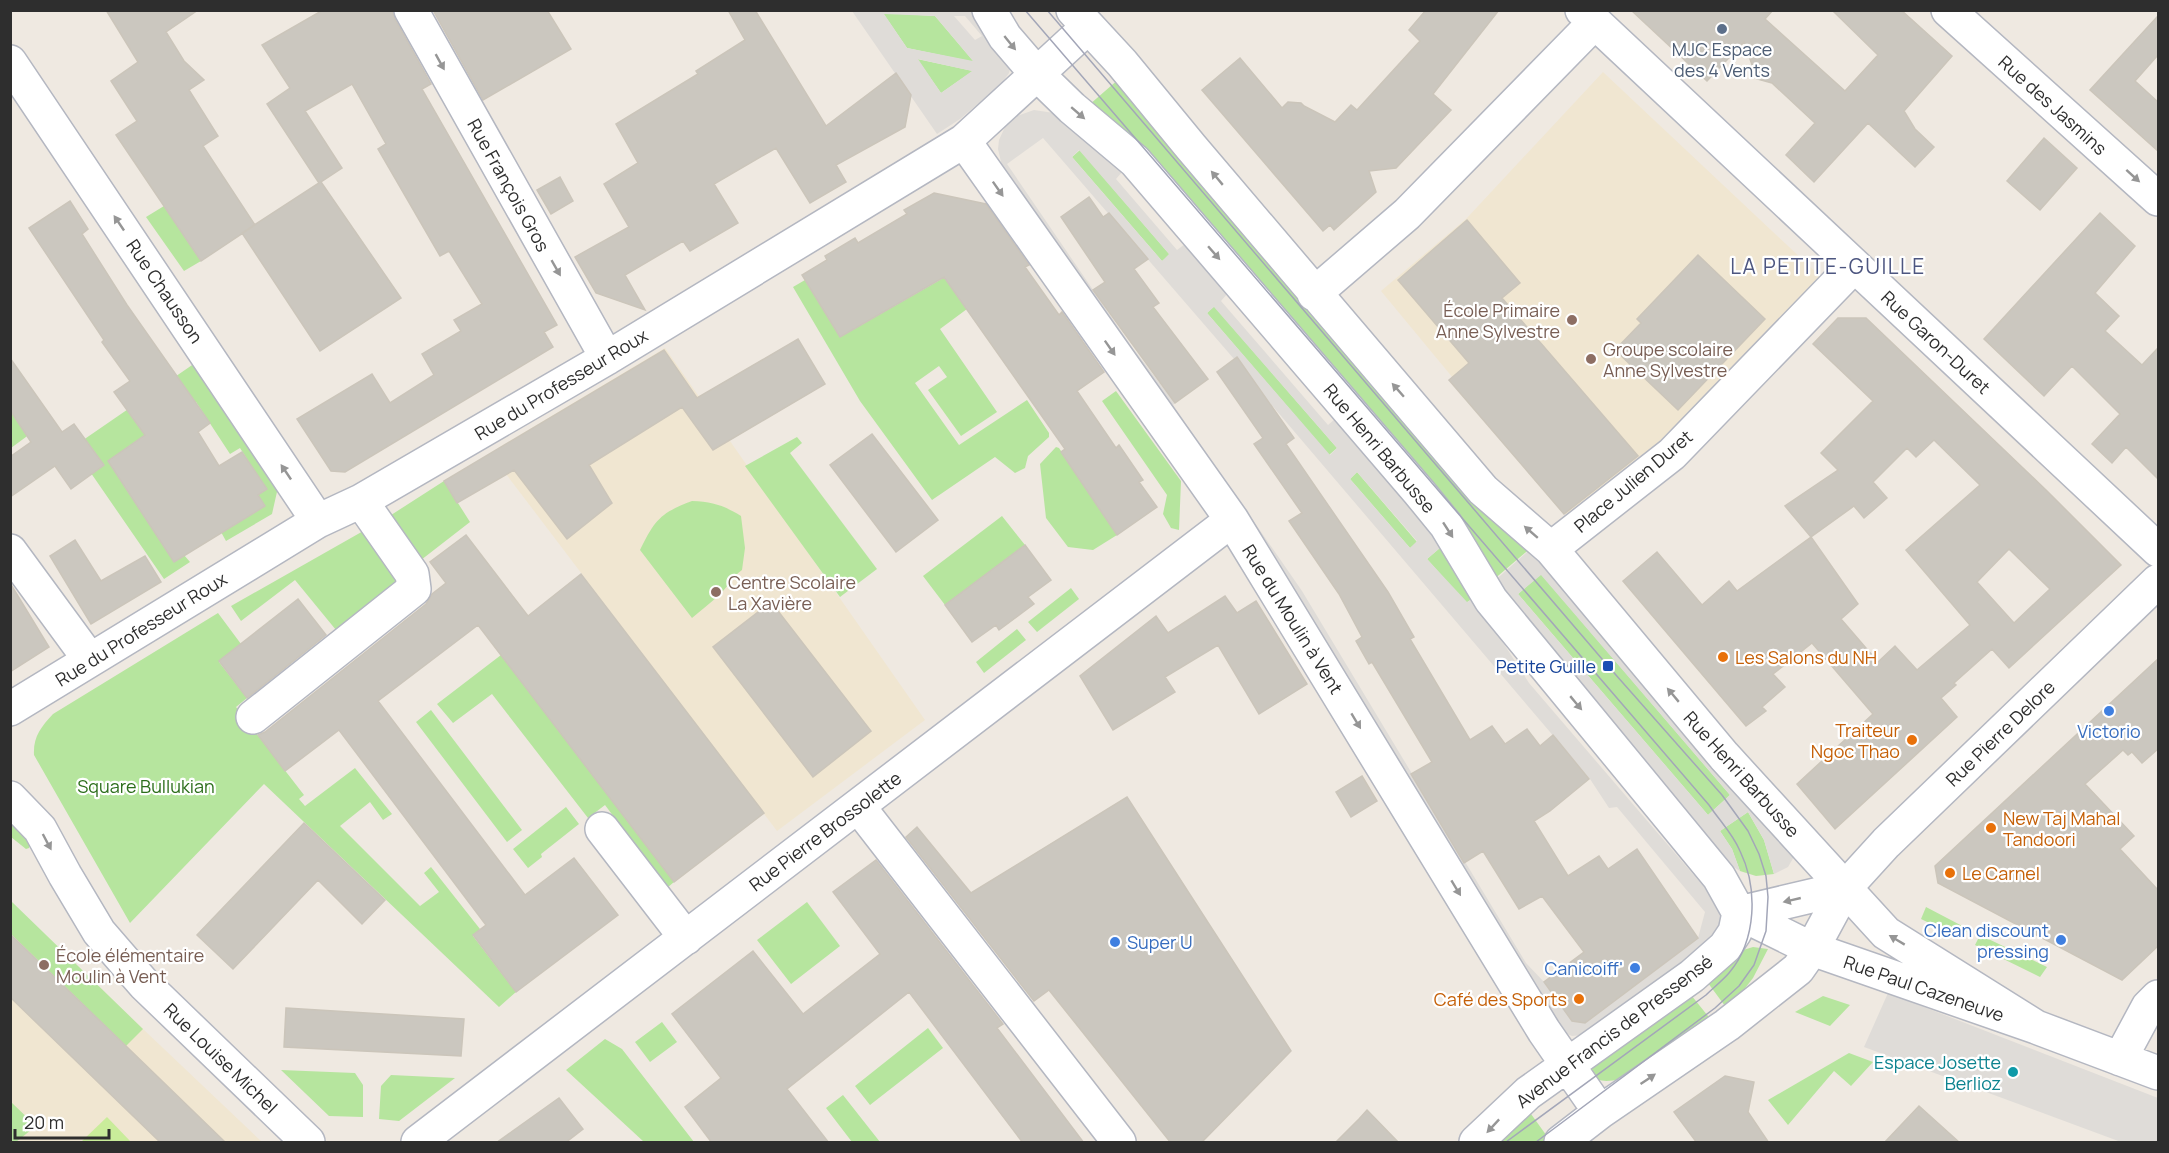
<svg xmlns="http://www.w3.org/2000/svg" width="2169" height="1153" viewBox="0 0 2169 1153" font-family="Manrope,sans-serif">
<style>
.education{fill:#f0e6d1}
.green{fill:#b6e59e}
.pitch{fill:#c9ec9a}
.plaza{fill:#dfdcd8;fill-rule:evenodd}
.building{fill:#cbc7bf;stroke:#cbc5ba;stroke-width:1.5;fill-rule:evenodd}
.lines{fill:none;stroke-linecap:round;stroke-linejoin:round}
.minor-casing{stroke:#b4b7c1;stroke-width:36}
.minor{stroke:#fff;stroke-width:33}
.tram{stroke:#a3a6b8;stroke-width:1.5}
.oneway{fill:#969696}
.service-dot{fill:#5c6f8a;stroke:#fff;stroke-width:2}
.education-dot{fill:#8d6e63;stroke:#fff;stroke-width:2}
.food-dot{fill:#e8710a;stroke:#fff;stroke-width:2}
.transit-dot{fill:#1a4fb4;stroke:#fff;stroke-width:2}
.shop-dot{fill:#3f7fe0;stroke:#fff;stroke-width:2}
.culture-dot{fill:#0f9aa8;stroke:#fff;stroke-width:2}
.labels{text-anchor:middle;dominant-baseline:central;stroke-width:4.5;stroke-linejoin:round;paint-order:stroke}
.service-label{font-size:18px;fill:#4e5e75;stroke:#fff}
.street-label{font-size:18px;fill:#2e2e2e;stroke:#fff}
.education-label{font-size:18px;fill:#785e54;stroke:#fff;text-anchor:start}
.food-label{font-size:18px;fill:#c56008;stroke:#fff;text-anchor:start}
.transit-label{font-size:18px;fill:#164399;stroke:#fff;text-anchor:end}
.shop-label{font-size:18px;fill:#366cbe;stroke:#fff;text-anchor:end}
.park-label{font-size:18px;fill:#2c6e1b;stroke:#fff}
.culture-label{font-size:18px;fill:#0d838f;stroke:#fff;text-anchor:end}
.quarter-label{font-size:21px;letter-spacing:1.5px;fill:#4d5680;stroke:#fff}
</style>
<rect width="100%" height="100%" fill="#efe9e1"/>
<path class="education" d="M1603,72l218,205 -141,150 -107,96 -192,-232 85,-72z
M665,348l260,372 -148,111 -271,-357 8,-5 -16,-21z
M10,901l133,128 119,113h-251z"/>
<path class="green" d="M883,13l52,3 39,46 -67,-14z
M917,59l56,12 -32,22z
M1120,78l412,469 -40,34 -403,-476z
M1080,150l90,105 -8,6 -90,-104z
M164,206l37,55 -17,10 -38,-54z
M945,277l22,32 -27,20 57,83 -36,24 -33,-46 19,-13 -8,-11 -24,17 44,62 68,-45 22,33v4l-21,19 -3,12 -10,5 -20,-16 -63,43 -72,-99 -67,-114 12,-7 35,57z
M1214,306l123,142 -8,7 -122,-142z
M198,361l81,122 -7,31 -46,27 -5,-9 44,-26 -7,-11 8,-6 -26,-41 -10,6 -34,-52 -67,44 55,109 6,7 -26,17 -91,-132z
M1116,391l65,90 -2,49 -8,-2 -8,-14 4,-19 -65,-94z
M14,412l16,22 -19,14v-33z
M797,437l5,6 -12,10 87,116 -37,28 -95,-131z
M1056,447l3,1 58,87 -24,15 -25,-3 -22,-29 -6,-54z
M1357,472l60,70 -7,6 -60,-69z
M444,481l26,41 -49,38 -33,-43z
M692,501c21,1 31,4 49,15l4,32 -3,22c-10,7 -14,17 -23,25 -8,8 -18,15 -27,23l-52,-68c15,-30 20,-37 52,-49z
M1002,516l23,29 -80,60 -22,-29z
M365,530l38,49 -67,51 -41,-50 -54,41 -10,-15z
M1441,547l32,51 -7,5 -39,-44z
M1541,574l189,221 -22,20 -190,-221z
M1071,588l8,11 -42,33 -9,-10z
M218,613l23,31 -22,18 28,36 -11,9 68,88 -5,4 6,7 50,-38 37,46 -9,6 -13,-18 -30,24 80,80 19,-14 -15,-19 7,-6 49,62 -7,7 43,56 -17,15 -235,-223 -134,139 -96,-168c-1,-18 7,-28 19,-41z
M1017,629l9,11 -42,33 -8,-11z
M501,655l173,227 -7,6 -62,-83 -17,13 -96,-124 -39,29 -16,-19z
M431,710l91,120 -15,12 -91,-120z
M566,807l13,17 -38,30 1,3 -14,11 -15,-19z
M1748,812l16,28 10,34 -18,2 -16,-5 -8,-22 -12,-18z
M10,819l20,23 -1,6 -3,1 -15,-12z
M11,901l132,128 -17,17 -115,-112z
M807,902l33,44 -49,38 -34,-44z
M1926,907l42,22 -6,10 -41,-20z
M1980,935l67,32 -7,10 -65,-32z
M1753,947l15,2 -15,29 -25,32 -20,-27 32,-32z
M1687,990l25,31c-26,19 -90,77 -123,55v-14z
M1823,996l27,9 -20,21 -35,-14z
M662,1022l15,20 -27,20 -15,-20z
M928,1028l15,20 -73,57 -15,-19z
M605,1039l17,10 72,93h-50l-78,-72z
M1849,1053l24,9 -22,24 -17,-15 -46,54 -20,-25z
M281,1070l74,3 8,12v32l-34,-1z
M391,1075l64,3 -56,43 -20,-2 2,-33z
M843,1095l37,47h-28l-26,-34z
M11,1102l25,24 -20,16h-5z
M1526,1107l23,32 -5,3h-49z"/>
<path class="pitch" d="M107,1117l24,25h-50z"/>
<path class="plaza" d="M852,11h124l35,54 -2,8 -8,11 -41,35 -23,15zM884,14l51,2 38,45 -66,-13zM954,16h11l17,20 -7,4zM918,59l54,12 -31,22z
M1034,110l20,3 14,10 54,49 -6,7 61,71 8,-6 42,50 -6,7 107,124 7,-6 97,114 97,150 187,218 5,19 -1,9 -7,12 -130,94 -11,1 -12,-5 -558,-865 -4,-17 1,-9 6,-13 12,-11zM1043,138l191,221 3,-2 22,33 331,389 19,29 8,-1 88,105 -7,26 -113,85 -13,-2 -28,-39 -18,-19 -224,-372 -129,-186 2,-2 -43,-56 -125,-183zM1079,150l90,104 -7,7 -90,-104zM1214,307l123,141 -7,7 -123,-142zM1357,472l60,69 -7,7 -60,-69zM1440,548l33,51 -6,3 -40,-43z
M1534,546l261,309 -7,12 -14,7 -10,-34 -16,-28 -28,19 12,18 8,22 -5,-3 -227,-264 -16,-21zM1541,575l189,220 -22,20 -190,-221z
M1888,993l270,105v44h-37l-257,-95z"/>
<path class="building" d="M106,10h92l-32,22 18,29 20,19 -15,10 29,46 -15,10 52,79 -54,36 -85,-126 21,-14 -26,-40 27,-19z
M323,10h69l3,9 36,65 -9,5 135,236 -13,7 9,15 -208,125 -14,-1 -34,-52 75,-45 18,29 44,-28 -12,-21 39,-23 -7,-11 28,-16 -33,-53 -9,5 -62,-107 8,-5 -34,-60 -47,27 37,57 -21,14 80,116 -81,53 -78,-118 77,-50 -52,-79 23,-16 -28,-43z
M433,10h114l24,39 -88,51z
M728,10h27l71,116 70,-53 15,22 -6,32 -69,38 10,17 -36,21 -34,-55 -62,36 24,39 -48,28 -7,-10 -58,34 20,35 -49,-17 -21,-36 54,-30 -25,-43 34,-21 -22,-39 82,-50 -2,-3 49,-31z
M1426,10h73l-66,84 18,16 -55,58 -27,3 7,21 -42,38 -4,-5 -7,6 -121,-141 38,-32 42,50 6,-6 13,1 3,3 31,16 16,-17 6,5 63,-69 -11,-11z
M1631,10h142l-8,9 80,72 33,-36 -46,-45h69l51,46 -48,55 11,18 19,18 -19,20 -47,-44 -54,59 -28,-27 29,-32 -43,-40 -15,-4 -13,-37 -37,39z
M2158,16v39l-23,26 23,21v49l-68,-61z
M2044,138l33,30 -37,42 -33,-29z
M560,177l13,24 -22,13 -14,-24z
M934,193l52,11 43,61 -4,2 34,48 3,-3 42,60 -27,19 39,57 3,-3 24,35 -4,2 18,25 -40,28 -56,-83 4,-3 -121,-172 -104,60 -38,-62 25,-15 -2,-4 30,-18 3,5 49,-29 -3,-4z
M1089,197l14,20 6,-4 39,46 -14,10 25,34 -6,4 55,72 -33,24 -82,-113 12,-8 -44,-65z
M70,201l18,28 -6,5 45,71 83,118 -12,9 21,34 23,-14 25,37 -9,6 7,11 -91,56 -66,-101 37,-26 -31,-43 16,-11 -28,-39 2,-2 -75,-112z
M2100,213l35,33 -40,47 24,23 -14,15 37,34 16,-17v131l-32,-32 -14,16 -20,-19 28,-30 -48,-48 -28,30 -60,-57z
M1467,220l53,63 -18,15 136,158 -74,58 -115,-134 20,-17 -71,-83z
M1698,255l67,64 -87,91 -63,-60 26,-27 -4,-4z
M1838,318h28l180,172 75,75 -112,103 -17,-19 -38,34 2,2 -15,13 16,19 -122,112 -38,-45 76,-70 -61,-71 -39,31 12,13 -23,20 4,4 -20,15 -123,-145 34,-29 45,53 27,-24 8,10 74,-54 -26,-31 53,-36 -17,-17 52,-52 -60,-57zM1934,440l46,45 -74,65 64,75 -53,45 -22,-24 -17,16 -37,-43 17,-15 -47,-67 43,-31 10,12 23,-20 -14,-16 34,-34 9,9zM2009,549l41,40 -36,34 -37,-41z
M798,339l27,45 -112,66 -31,-43 -93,58 23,38 -45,36 -53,-69 -57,33 -13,-22 220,-131 33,48z
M1237,357l57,81 -8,6 102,148 26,45 -4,2 60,101 22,-14 13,18 22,-15 13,17 13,-11 36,44 -39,32 -16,10 34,55 31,-20 9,13 29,-20 61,89 -113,85 -13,-2 -28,-39 40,-30 -42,-56 -23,13 -36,-58 -19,12 -53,-89 21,-12 -60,-100 -3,2 -13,-23 6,-4 -23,-43 -50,-73 13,-8 -48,-69 9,-6 -46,-66z
M10,358l52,74 12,-8 30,41 -33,24 -16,-23 -45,31v-40l21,-15 -21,-32z
M872,434l66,86 -42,32 -66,-87z
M466,535l62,81 53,-42 183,239 -90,69 -196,-257 -100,76 147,194 49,-37 44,57 -102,77 -43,-57 13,-10 -147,-195 -54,41 -27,-36 7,-3 161,-128 6,-10 14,-11 -16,-21z
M75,540l26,41 44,-25 16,26 -70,42 -41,-68z
M1025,545l26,35 -23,17 6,7 -35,26 -3,-5 -24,17 -27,-37z
M10,583l39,64 -39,25z
M1225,596l12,17 19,-12 51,83 -48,30 -41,-69 -53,32 10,15 -62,38 -33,-54 76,-60 12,17z
M298,599l28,36 -79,63 -28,-37z
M771,602l100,129 -58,46 -100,-130z
M2158,659v90l-16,14 -10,-11 -4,3 -5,-5 -38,34 49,52 -14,13 38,41v56l-36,34 -184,-97 -3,-17z
M1362,776l15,25 -26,16 -15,-25z
M1127,797l164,254 -90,92h-30l-122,-153 -15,11 -128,-164 11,-10 54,66z
M304,823l81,77 -23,24 -44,-44 -85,89 -36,-34z
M876,860l127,164 -6,4 87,115h-61l-114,-151 -122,97 42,54h-117l-27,-36 36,-29 -49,-64 81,-63 50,63 77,-60 -47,-62z
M10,934l116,112 100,97h-65l-151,-146z
M286,1008l178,11 -3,37 -177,-9z
M1725,1076l29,6 -6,30 21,31h-72l-23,-31z
M559,1098l24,31 -18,14h-69z
M1919,1106l41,37h-76z
M1367,1110l32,33h-64l24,-24z"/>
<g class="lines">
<g class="minor-casing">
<path id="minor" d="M411,10l196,348
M989,10l16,27 31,36 36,35 63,53 284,331 27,33 45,75 228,277 20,36
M1073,10l49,53 69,84 292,343 68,59 173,207 162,177 150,94
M1582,10l576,540
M1948,10l210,189
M10,62l308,459
M964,141l268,379 312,511 56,81
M1314,294l93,-80 188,-192
M1561,541l111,-87 182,-188
M10,551l80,109
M10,709l308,-188 43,-20 246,-143 357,-217 124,-114
M253,717l161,-128 -2,-15 -51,-73
M10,798l30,31 25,46 34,57 45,52 164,158
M858,806l261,336
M602,829l84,109
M1739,913l73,36 224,78 122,46
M1739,913l106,-25
M2120,1059l28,-52 10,-10
M418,1142l814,-622
M1476,1142l52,-49 164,-117 33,-29 10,-15 4,-19
M1561,1142l39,-30 127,-87 71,-56 14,-20 33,-61 41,-45 272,-262"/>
</g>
<use href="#minor" class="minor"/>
<path class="tram" d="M1025,10l684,795c10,15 24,29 31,46 18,37 17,89 -11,122 -7,8 -16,15 -23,22l-200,147
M1047,10l561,656 114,129 26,36 11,23 7,22 2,21 -2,34 -12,34 -15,21 -24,22 -179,134"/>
</g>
<defs><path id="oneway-solid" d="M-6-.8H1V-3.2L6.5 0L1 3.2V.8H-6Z" transform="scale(1.5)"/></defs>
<g class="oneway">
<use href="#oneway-solid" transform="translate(1010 43) rotate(51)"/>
<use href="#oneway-solid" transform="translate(440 62) rotate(61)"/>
<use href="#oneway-solid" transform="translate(1078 113) rotate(41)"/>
<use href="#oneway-solid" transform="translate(2133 176) rotate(42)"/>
<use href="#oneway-solid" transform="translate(1217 178) rotate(-130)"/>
<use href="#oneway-solid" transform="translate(998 189) rotate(55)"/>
<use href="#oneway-solid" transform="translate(119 223) rotate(-124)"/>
<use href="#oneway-solid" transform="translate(1214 253) rotate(49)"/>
<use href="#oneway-solid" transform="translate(556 268) rotate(60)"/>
<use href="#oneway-solid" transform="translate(1110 348) rotate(55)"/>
<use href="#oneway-solid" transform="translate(1398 390) rotate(-131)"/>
<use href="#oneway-solid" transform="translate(286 472) rotate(-124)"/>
<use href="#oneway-solid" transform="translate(1448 530) rotate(57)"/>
<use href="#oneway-solid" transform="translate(1531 532) rotate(-139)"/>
<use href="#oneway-solid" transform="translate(1673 695) rotate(-130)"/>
<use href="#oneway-solid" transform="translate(1576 703) rotate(50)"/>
<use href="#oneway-solid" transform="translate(1356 721) rotate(59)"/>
<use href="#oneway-solid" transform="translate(47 842) rotate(62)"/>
<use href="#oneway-solid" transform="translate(1456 888) rotate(59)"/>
<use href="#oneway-solid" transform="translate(1792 900) rotate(167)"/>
<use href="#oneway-solid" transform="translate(1897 940) rotate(-149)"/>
<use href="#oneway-solid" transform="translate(1648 1079) rotate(-34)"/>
<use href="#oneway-solid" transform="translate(1493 1126) rotate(133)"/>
</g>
<circle class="service-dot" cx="1722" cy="29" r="6"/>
<g class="education-dot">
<circle cx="1572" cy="320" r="6"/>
<circle cx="1591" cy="359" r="6"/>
<circle cx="716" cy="592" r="6"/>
<circle cx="44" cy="965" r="6"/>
</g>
<g class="food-dot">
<circle cx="1723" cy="657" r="6"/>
<circle cx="1912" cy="740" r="6"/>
<circle cx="1991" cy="828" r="6"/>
<circle cx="1950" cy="873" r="6"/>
<circle cx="1579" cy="999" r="6"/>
</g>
<rect class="transit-dot" x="1602" y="660" width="12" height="12" rx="3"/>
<g class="shop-dot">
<circle cx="2109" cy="711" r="6"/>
<circle cx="2061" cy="940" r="6"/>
<circle cx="1115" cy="942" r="6"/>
<circle cx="1635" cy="968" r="6"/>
</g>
<circle class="culture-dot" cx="2013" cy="1072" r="6"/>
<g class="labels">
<g class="service-label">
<text x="1722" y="49">MJC Espace<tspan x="1722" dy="21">des 4 Vents</tspan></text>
</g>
<g class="street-label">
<text transform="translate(2053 105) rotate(42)">Rue des Jasmins</text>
<text transform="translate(509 185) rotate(61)">Rue François Gros</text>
<text transform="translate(165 291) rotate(56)">Rue Chausson</text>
<text transform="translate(1936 342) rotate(43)">Rue Garon-Duret</text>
<text transform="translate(561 384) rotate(-31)">Rue du Professeur Roux</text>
<text transform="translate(1380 448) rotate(50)">Rue Henri Barbusse</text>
<text transform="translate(1633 481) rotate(-40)">Place Julien Duret</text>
<text transform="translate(1293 619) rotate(58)">Rue du Moulin à Vent</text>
<text transform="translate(141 629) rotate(-32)">Rue du Professeur Roux</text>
<text transform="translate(2000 733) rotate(-44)">Rue Pierre Delore</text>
<text transform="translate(1742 774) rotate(48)">Rue Henri Barbusse</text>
<text transform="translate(825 831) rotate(-37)">Rue Pierre Brossolette</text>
<text transform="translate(1924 988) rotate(19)">Rue Paul Cazeneuve</text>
<text transform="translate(1614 1031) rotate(-37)">Avenue Francis de Pressensé</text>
<text transform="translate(221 1058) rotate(44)">Rue Louise Michel</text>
</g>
<g class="education-label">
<text x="1560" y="310" text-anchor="end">École Primaire<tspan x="1560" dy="21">Anne Sylvestre</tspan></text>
<text x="1603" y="349">Groupe scolaire<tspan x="1603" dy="21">Anne Sylvestre</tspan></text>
<text x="728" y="582">Centre Scolaire<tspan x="728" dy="21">La Xavière</tspan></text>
<text x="56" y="955">École élémentaire<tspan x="56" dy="21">Moulin à Vent</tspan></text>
</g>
<g class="food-label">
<text x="1735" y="657">Les Salons du NH</text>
<text x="1900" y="730" text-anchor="end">Traiteur<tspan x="1900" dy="21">Ngoc Thao</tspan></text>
<text x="2003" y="818">New Taj Mahal<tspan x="2003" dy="21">Tandoori</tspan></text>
<text x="1962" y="873">Le Carnel</text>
<text x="1567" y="999" text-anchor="end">Café des Sports</text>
</g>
<g class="transit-label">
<text x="1596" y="666">Petite Guille</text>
</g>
<g class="shop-label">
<text x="2109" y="731" text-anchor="middle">Victorio</text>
<text x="2049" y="930">Clean discount<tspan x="2049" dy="21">pressing</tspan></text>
<text x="1127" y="942" text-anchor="start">Super U</text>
<text x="1623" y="968">Canicoiff'</text>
</g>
<g class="park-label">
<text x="146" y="786">Square Bullukian</text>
</g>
<g class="culture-label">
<text x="2001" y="1062">Espace Josette<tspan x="2001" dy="21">Berlioz</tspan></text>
</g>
<g class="quarter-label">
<text x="1828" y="266">LA PETITE-GUILLE</text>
</g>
</g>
<rect width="2169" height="1153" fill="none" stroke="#2e2e2e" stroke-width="24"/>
<path d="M15 1129v9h94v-9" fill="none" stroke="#2e2e2e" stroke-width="3"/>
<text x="24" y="1129" font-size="18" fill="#2e2e2e" stroke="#ffffff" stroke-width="4.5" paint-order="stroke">20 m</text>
</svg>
